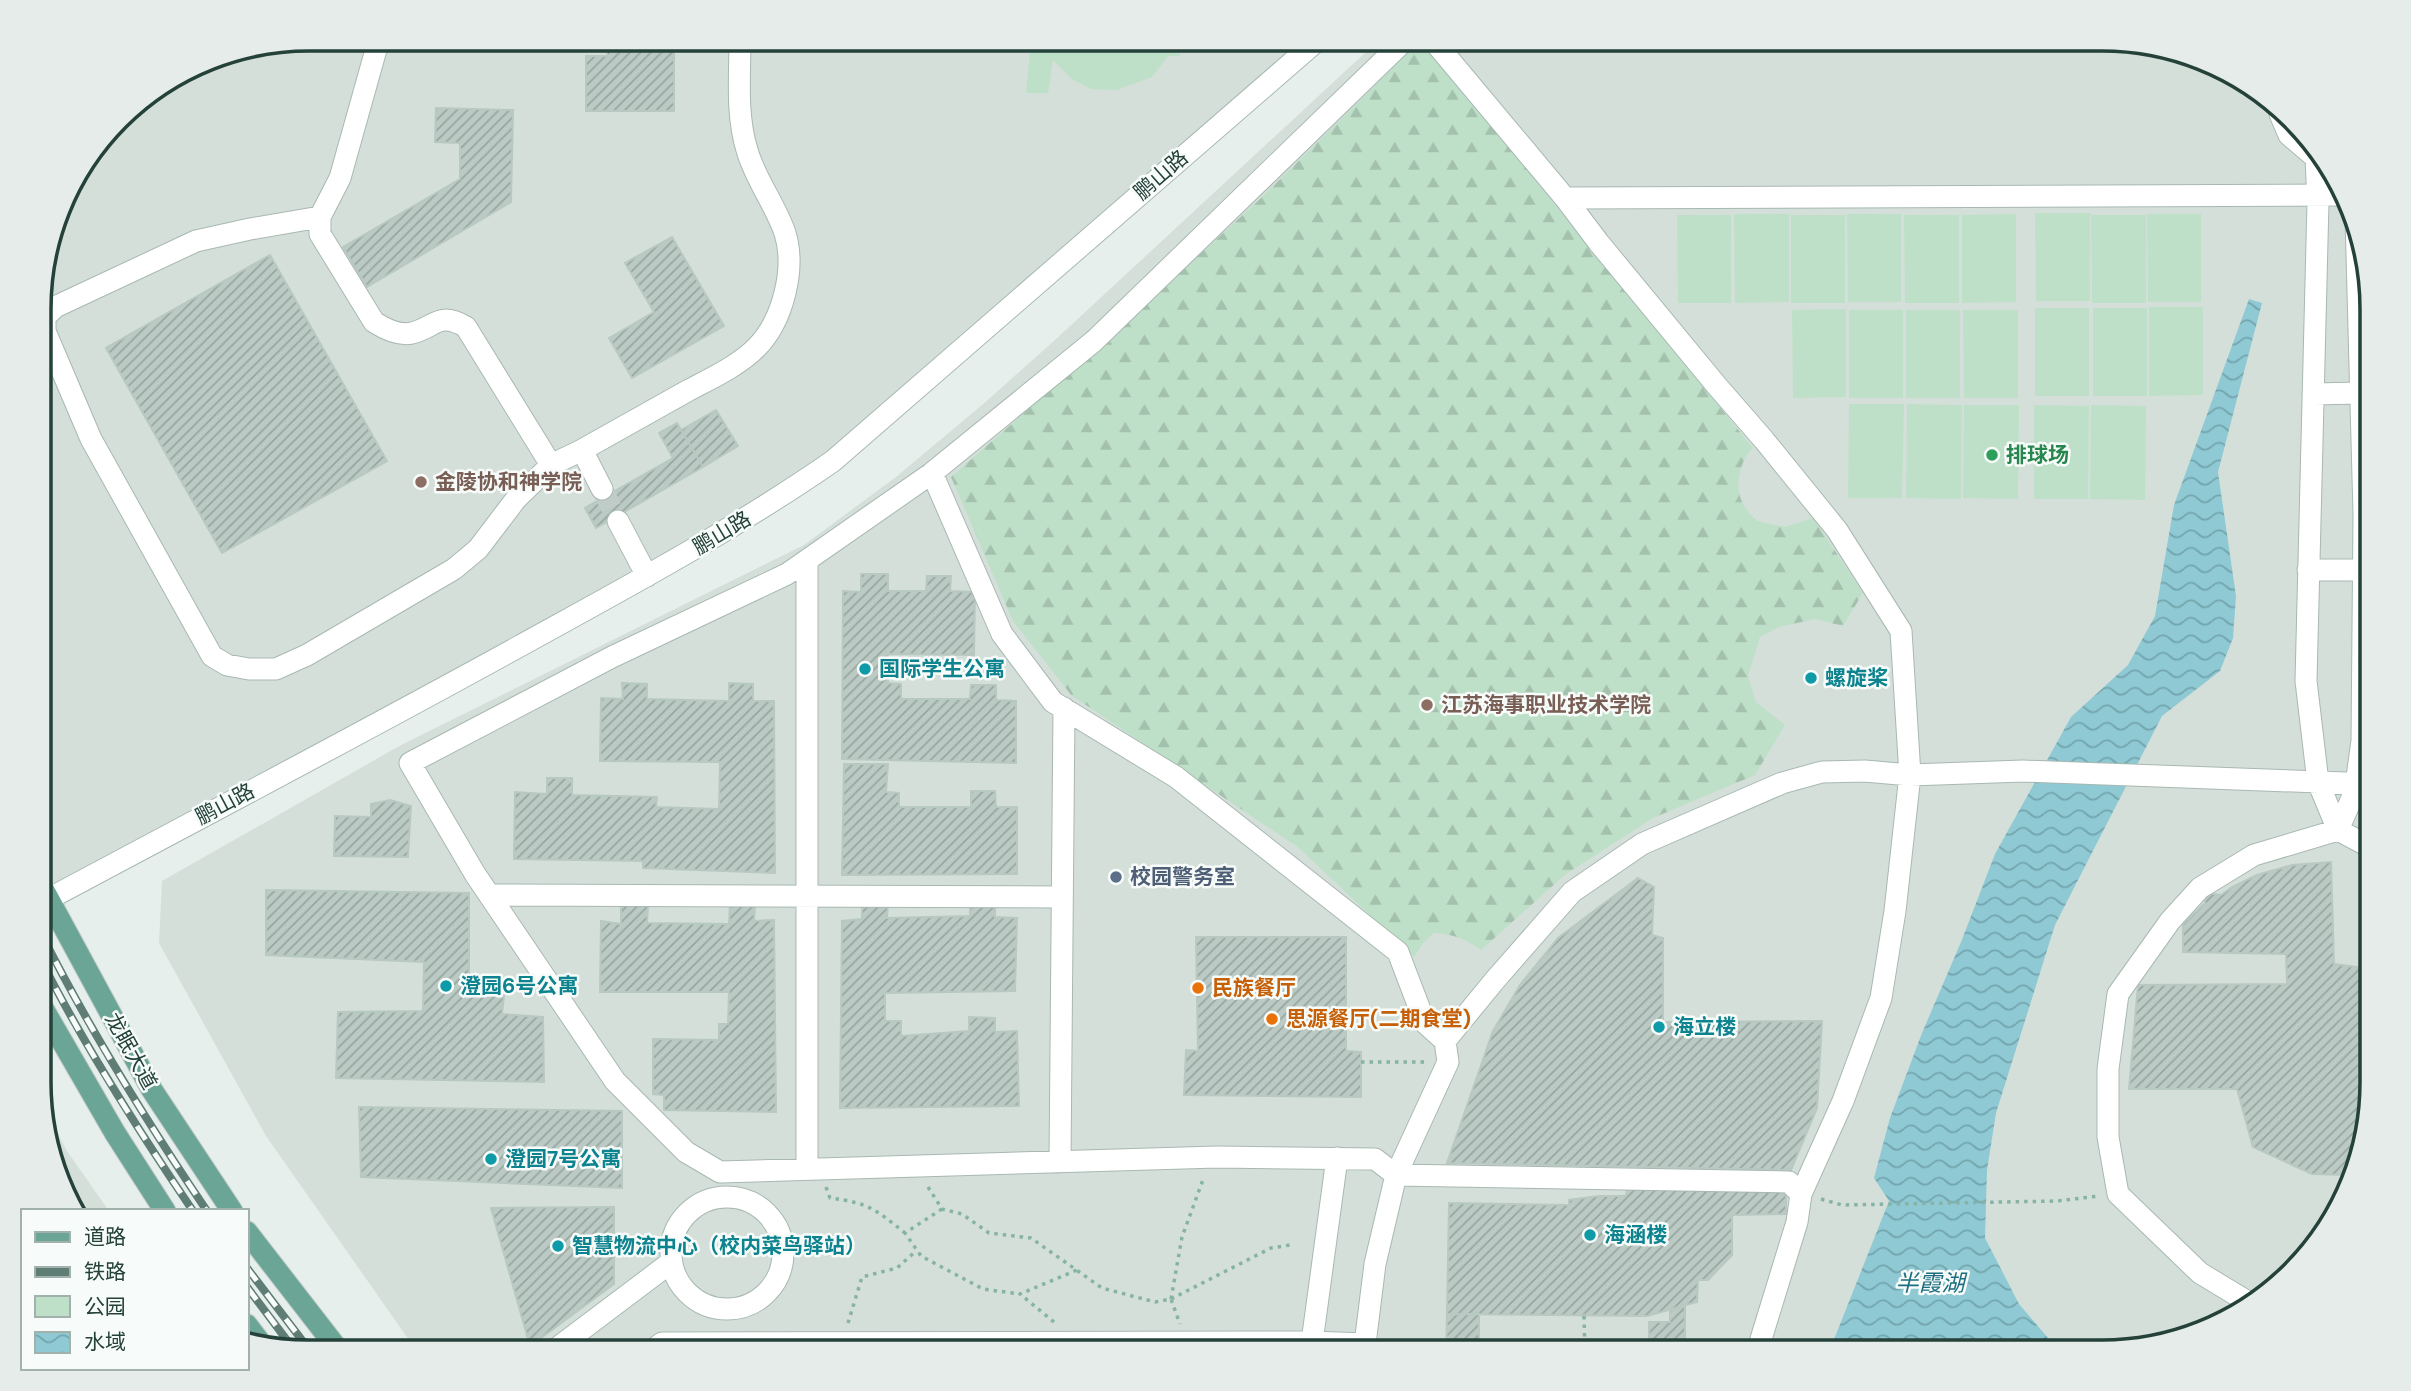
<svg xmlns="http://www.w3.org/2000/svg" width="2411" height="1391" viewBox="0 0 2411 1391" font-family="'DM Sans','Noto Sans SC',sans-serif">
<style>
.built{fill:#d4dfda}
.forest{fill:url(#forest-firs)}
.park{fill:#bfe0c8}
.water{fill:url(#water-waves)}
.building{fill:url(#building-hatch);stroke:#b8c9c2;stroke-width:2}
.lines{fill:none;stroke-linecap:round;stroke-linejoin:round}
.minor-tunnel{stroke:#bfccc8;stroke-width:21;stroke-dasharray:21 10;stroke-linecap:butt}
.minor-casing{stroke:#a8b8b2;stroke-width:23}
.major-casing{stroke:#c2cac8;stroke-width:23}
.path{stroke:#86b3a5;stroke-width:3.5;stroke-dasharray:3.5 5;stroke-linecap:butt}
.minor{stroke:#fff;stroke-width:21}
.major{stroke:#6aa596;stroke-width:21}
.rail-casing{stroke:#5f7d75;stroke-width:8}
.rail{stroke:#f7fbf9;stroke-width:5;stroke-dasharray:16;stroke-linecap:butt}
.leisure-dot{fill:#2e9e5b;stroke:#f7fbf9;stroke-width:2.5}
.education-dot{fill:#8d6e63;stroke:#f7fbf9;stroke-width:2.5}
.culture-dot{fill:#0f9aa8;stroke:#f7fbf9;stroke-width:2.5}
.service-dot{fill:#5c6f8a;stroke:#f7fbf9;stroke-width:2.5}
.food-dot{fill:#e8710a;stroke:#f7fbf9;stroke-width:2.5}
.labels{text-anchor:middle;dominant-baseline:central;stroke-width:5;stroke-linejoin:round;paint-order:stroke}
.street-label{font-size:21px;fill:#24423a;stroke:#f7fbf9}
.leisure-label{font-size:21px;font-weight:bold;fill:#27864d;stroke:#f7fbf9;text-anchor:start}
.education-label{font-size:21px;font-weight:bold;fill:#785e54;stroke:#f7fbf9;text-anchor:start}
.culture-label{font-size:21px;font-weight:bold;fill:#0d838f;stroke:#f7fbf9;text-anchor:start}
.service-label{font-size:21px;font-weight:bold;fill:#4e5e75;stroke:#f7fbf9;text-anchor:start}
.food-label{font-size:21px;font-weight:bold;fill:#c56008;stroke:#f7fbf9;text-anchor:start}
.water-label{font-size:23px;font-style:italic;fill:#1c6f80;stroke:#f7fbf9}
.rim{fill:none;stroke:#24423a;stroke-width:3.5}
</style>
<defs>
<pattern id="forest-firs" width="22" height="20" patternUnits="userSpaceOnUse" patternTransform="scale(1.75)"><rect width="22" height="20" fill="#bfe0c8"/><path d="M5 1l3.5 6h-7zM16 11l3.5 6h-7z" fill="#a4c1ad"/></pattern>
<pattern id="water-waves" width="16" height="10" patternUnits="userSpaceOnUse" patternTransform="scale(1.75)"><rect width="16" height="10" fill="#8ec9d4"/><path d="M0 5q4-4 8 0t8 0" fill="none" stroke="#74a5ad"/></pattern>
<pattern id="building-hatch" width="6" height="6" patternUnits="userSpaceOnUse" patternTransform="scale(1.75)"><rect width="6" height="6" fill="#bbcac4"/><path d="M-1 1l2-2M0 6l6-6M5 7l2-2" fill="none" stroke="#98a6a0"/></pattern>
</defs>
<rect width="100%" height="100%" fill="#e6efeb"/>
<path class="built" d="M309,39h1010l-486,422 -784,438 -8,-16v-609l26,-85 63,-83 76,-47z
M1380,39h723l70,9 65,27 89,84 31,63 14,69v809l-36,118 -43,56 -55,42 -118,36h-1696l-8,-2 -150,-214 -107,-193 3,-62 239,-136 403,-200 92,-68 86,-72 73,-65z
M41,1103l26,48 42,60h-33l-35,-94z"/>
<path class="forest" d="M1421,40l332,408c-13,13 -19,36 -11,54 3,7 10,14 15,19l28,6 28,-9 50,75 -20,33 -28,-7 -36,8 -19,10 -12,39 8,26 29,23 -30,50 -102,43 -87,56 -85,76c-15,-11 -28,-16 -47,-17l-11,10 -9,14 -115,-109 -228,-153 -58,-74 -62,-144 136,-119 171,-157z"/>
<path class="park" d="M1031,39h151l-2,17h-12l-16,21 -35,13 -26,-1 -18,-9 -20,-20 -5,33h-22z
M2035,213h55v88h-54z
M1734,214h55v88l-54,1z
M1847,214h54v88h-53z
M2016,214v88l-54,1v-88z
M2147,214h54v88h-53z
M1677,215h54v88h-53z
M1791,215h54v88h-54z
M1904,215h55v88h-54z
M2091,215h55v88h-54z
M2149,307h54v88l-54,1z
M2035,308h54v88h-54z
M2093,308h54v88h-54z
M1846,309v88l-53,1 -1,-88z
M1849,310h54v88h-54z
M1906,310h54v88h-54z
M1963,310h55v88h-54z
M1849,404h55l-2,94h-54z
M1907,404l55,1 -1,94 -55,-1z
M1964,405h55l-1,94 -55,-1z
M2034,405l55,1 -1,93h-54z
M2091,405l55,1 -1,94 -55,-1z"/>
<path class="water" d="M2249,299l13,4 -44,169 18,124 -3,42 -13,33 -58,45 -107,209 -59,188 -9,57 -2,68 34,66 41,48h-231l60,-151 -15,-23 16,-60 32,-85 39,-91 34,-88 76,-137 57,-52 27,-49 19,-111z"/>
<path class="building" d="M607,39h67v72h-88v-55h21z
M935,39h70v7l-70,-5z
M436,108l77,2 -2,92 -144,85 -24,-40 117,-68v-36l-25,-1z
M672,237l52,89 -92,52 -23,-40 45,-26 -29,-49z
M270,255l117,206 -165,92 -116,-205z
M716,410l22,36 -35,21 -22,-37z
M677,423l26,44 -107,61 -11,-20 88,-50 -14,-25z
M861,574h27v17h38l1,-15h24l-1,15 25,1 -1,63 -86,-1v29l13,1v15h69l1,-14h25v15l20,1v62l-174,-4 1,-168 18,1z
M622,683l25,1v15l82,2v-18l24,1v17h21l1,172 -132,-5v-7l-129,-2 1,-67 32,2v-16h25v17l85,2 -1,10 63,2 1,-47 -120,-1 1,-63 22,1z
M844,764h44l-2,28 13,1v14h72v-16h24l1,16h21v67l-175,1z
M390,800l21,6 -3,51 -74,-1 1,-40 36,1v-13z
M2331,862l3,102 38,5v131l-23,75 -37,-1 -59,-27 -16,-58h-108l9,-104 149,-1 -1,-30 -103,-2v-28l22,-21v-10l16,2 11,-8 25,-12 35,-10z
M1638,878l16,9 -2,48 11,3v84l159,-1 -5,87 -26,62 -344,-7 46,-132 27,-46 38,-47z
M266,890l203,3v102l35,1 -2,18 41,3 1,65 -208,-4 2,-66 85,-1 1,-49 -158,-7z
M970,901h25v16l22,1 -2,73 -130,2v28h16v15l68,-5v-14l26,1v14l22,-1 2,75 -179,2 2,-187 20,-2v-16h26l-1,15 83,-2z
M730,904l25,1 -1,16 20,-1 2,192 -112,-2v-15l-11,-1v-55l66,1v-16h9l1,-32h-129l1,-71 20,3v-19l27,1 -1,17 82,1z
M1196,937h150v114l15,1v45l-177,-2 2,-45 12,1z
M359,1107l263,4v77l-261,-11z
M1627,1187l159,1v26l-54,1v40l-24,25h-10l-1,22 -50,14 -200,-2 2,-111 120,2v-5l30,-4h27z
M614,1207v77l-84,62 -39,-138z
M1685,1306v41l3,5h-39v-30h21v-11z
M1447,1314h32v38h-33z"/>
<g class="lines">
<path class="minor-tunnel" d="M602,489l16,32"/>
<g class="minor-casing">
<path id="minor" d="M379,39l-39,139 -20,39v17l54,88c11,7 25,14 38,11 24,-6 26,-22 54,-6l85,138 31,-15
M1406,39l-312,302 -162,132 -145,101 -175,83 -202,106 65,111 140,207 71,71 34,20 497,-15 158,2 21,16 52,-113 -3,-21 50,-61 77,-88 70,-48 140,-61 40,-11 43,-1 45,4 113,-4 349,13
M1432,39l133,159 780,-3
M2280,114l9,21 27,23 2,44 -12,479 12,101 20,48 34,18
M1565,198l34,45 118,143 47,54 73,90 64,101 9,144 -15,136 -14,87 -38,103 -42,93 -4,28 -36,117 -2,13
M320,217l-70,12 -54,12 -141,66 -10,10v14l46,108 121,217 15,9 22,4h27l31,-14 147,-86 24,-20 38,-50 35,-34
M2313,394l47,-1
M932,473l70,161 51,68 123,75 222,175 27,71 20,18
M602,489l-20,-39c35,-20 71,-40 107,-60 21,-11 51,-25 68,-43 26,-27 39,-78 28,-114 -10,-29 -30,-54 -38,-83 -11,-35 -7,-75 -7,-111
M618,521l29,55
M807,560v608
M2308,570h55
M2338,830l17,-39 7,-50 2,-227 -8,-296
M489,895l573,2
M41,903c159,-85 319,-169 477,-256 107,-59 214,-116 315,-186l486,-422
M1060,1162l4,-454
M671 1253a56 56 0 1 1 112 0a56 56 0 1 1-112 0Z
M2253,1305l-53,-32 -82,-79 -10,-57v-68l10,-75 52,-73 30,-33 54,-33 84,-25
M1312,1342l25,-184
M552,1352l118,-89
M650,1352l12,-9 650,-1 53,2
M1372,1352l-7,-8 10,-80 21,-89 393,7 12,12"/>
</g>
<g class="major-casing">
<path id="major" d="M41,885l111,205 80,121
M41,1005l74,128 50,78
M247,1232l93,120
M247,1325l16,21"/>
</g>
<path class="path" d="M1361,1062h64
M826,1187l4,11c39,5 45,11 75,35
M928,1187l14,22 20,5 27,19 42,5 71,50 53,14 16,-3 9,25
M1821,1199l21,6 215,-4 42,-5
M942,1209l-37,24 16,23 62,33 37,5
M1171,1299l11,-62 22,-60
M1171,1299l100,-51 19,-3
M1584,1316l1,36
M1054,1322l-34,-28 57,-24
M848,1323l14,-46 35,-9 19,-17"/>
<use href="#minor" class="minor"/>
<use href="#major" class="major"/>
<g class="rail-casing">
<path id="rail" d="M41,933c48,96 106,189 166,278
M41,960c44,87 97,170 152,251
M247,1268l64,84
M247,1287l48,64"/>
</g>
<use href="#rail" class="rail"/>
</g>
<circle class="leisure-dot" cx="1992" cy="455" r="7"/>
<g class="education-dot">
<circle cx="421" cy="482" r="7"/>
<circle cx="1427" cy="705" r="7"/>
</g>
<g class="culture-dot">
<circle cx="865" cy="669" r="7"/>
<circle cx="1811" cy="678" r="7"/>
<circle cx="446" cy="986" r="7"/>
<circle cx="1659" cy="1027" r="7"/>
<circle cx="491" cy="1159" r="7"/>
<circle cx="1590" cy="1235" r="7"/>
<circle cx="558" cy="1246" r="7"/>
</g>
<circle class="service-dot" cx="1116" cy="877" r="7"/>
<g class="food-dot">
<circle cx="1198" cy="988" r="7"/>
<circle cx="1272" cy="1019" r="7"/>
</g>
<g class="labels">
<g class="street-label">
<text transform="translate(1161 175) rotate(-41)">鹏山路</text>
<text transform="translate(722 533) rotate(-31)">鹏山路</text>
<text transform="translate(225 804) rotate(-28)">鹏山路</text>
<text transform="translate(131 1051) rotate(61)">龙眠大道</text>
</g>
<g class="leisure-label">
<text x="2006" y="455">排球场</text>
</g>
<g class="education-label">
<text x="435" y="482">金陵协和神学院</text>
<text x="1441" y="705">江苏海事职业技术学院</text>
</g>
<g class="culture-label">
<text x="879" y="669">国际学生公寓</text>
<text x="1825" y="678">螺旋桨</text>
<text x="460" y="986">澄园6号公寓</text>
<text x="1673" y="1027">海立楼</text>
<text x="505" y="1159">澄园7号公寓</text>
<text x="1604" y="1235">海涵楼</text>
<text x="572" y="1246">智慧物流中心（校内菜鸟驿站）</text>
</g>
<g class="service-label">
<text x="1130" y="877">校园警务室</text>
</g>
<g class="food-label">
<text x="1212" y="988">民族餐厅</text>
<text x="1286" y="1019">思源餐厅(二期食堂)</text>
</g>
<g class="water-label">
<text x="1930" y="1283">半霞湖</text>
</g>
</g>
<path d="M0 0H2411V1391H0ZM309 51H2102A258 258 0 0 1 2360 309V1082A258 258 0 0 1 2102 1340H309A258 258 0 0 1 51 1082V309A258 258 0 0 1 309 51Z" fill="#e6ecea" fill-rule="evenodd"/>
<path class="rim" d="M309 51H2102A258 258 0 0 1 2360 309V1082A258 258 0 0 1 2102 1340H309A258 258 0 0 1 51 1082V309A258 258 0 0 1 309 51Z"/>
<rect x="21" y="1209" width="228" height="161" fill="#f7fbf9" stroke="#a3b1ad" stroke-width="2"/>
<rect x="35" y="1232" width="35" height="10" fill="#6aa596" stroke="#a3b1ad" stroke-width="2"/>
<text x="84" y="1244" font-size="21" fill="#24423a">道路</text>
<rect x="35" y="1267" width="35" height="10" fill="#5f7d75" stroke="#a3b1ad" stroke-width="2"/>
<text x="84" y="1279" font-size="21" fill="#24423a">铁路</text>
<rect x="35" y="1296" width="35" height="21" fill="#bfe0c8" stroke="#a3b1ad" stroke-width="2"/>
<text x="84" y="1314" font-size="21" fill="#24423a">公园</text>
<rect x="35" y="1332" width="35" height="21" fill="url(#water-waves)" stroke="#a3b1ad" stroke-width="2"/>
<text x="84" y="1349" font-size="21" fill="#24423a">水域</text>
</svg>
